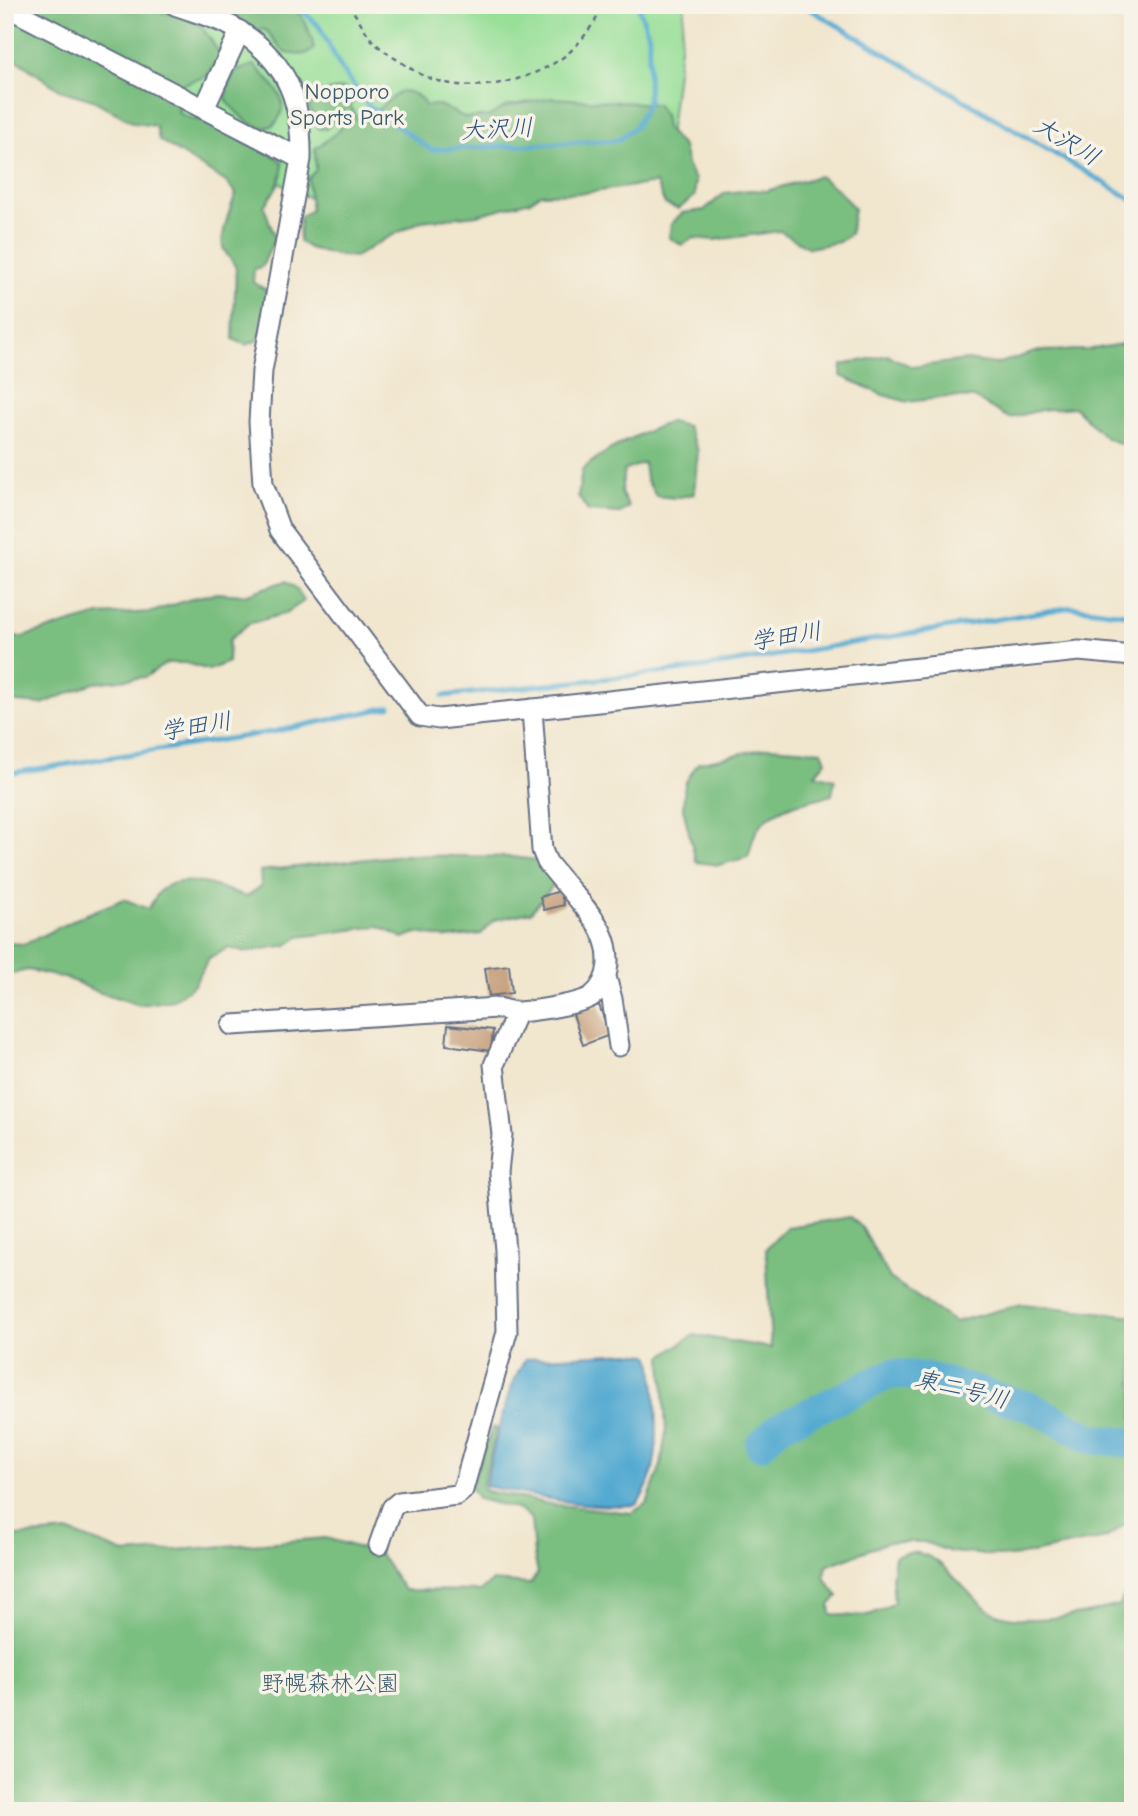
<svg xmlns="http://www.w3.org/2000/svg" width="1138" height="1816" viewBox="0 0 1138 1816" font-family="'Comic Neue','Klee One',sans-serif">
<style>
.green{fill:#98df98;stroke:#5a877b;stroke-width:2}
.forest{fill:#7abe80;stroke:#4a766f;stroke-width:2}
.water{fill:#55aad1;stroke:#386c98;stroke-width:2}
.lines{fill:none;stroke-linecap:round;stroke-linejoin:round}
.stream{stroke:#55aad1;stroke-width:5}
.river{stroke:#55aad1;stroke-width:30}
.building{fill:#c9a482}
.minor-casing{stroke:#666f85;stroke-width:23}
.path{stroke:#666f85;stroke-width:2.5;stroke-dasharray:5 5;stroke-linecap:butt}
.minor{stroke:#fff;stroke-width:19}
.labels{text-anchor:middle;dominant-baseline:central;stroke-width:7;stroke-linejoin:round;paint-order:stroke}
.park-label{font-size:23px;fill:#3a5b6c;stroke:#f7f3e8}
.water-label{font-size:24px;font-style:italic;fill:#2c5480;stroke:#f7f3e8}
</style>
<rect width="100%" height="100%" fill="#f7f3e8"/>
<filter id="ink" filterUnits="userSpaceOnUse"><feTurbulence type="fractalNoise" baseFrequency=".0143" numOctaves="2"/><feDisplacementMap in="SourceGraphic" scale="14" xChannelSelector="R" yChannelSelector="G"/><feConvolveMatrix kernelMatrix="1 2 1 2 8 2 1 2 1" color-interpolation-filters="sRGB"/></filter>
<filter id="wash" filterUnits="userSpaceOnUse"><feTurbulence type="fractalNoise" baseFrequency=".00686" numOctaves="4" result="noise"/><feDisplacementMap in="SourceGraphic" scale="28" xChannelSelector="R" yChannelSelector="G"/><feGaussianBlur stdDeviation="1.57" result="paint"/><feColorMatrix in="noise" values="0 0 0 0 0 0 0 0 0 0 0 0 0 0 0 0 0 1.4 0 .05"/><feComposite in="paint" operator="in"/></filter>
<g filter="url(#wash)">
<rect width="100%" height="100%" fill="#f1e6ce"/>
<path class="green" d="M5,5h680l-16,133 -358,61 -306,-164z"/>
<path class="forest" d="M5,5h136c12,8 24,7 38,10 22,5 32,24 42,42l-14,19 -24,8 -5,29 14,6 15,2 27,13 12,10 20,6 16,12c3,15 -9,32 -18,44l11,32 -13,29 -8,2 -1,13 13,8 2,9 -9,41 -13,5 -13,-6 3,-70c-2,-8 -8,-12 -12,-19 -6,-12 8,-45 12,-57l-10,-11 -67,-42 -3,-14 -22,-3 -41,-23 -33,-10 -55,-38z
M217,5h75c12,12 19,28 22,44 -9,8 -18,5 -29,4l-19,-23 -14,-1 -17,-14 -16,-6z
M254,65c9,9 20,19 26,30 6,13 -1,35 -19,32 -13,-2 -28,-17 -35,-28l1,-10 9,-18z
M343,88l7,3 4,10 -4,4 7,14 7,1 37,-29c11,1 20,4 24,15l14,-1 27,13 23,-2 18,-10 45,-8 104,6 8,11 2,13 17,19 4,18 8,15v16l-17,13 -13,-5 -9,-21 -72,10 -44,1 -10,7 -53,14 -56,6 -36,18 -30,18 -19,-2 -27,-7 -10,-7 1,-24 11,-7 -3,-31 8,-9 -1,-21 25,-19 3,-19 -17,18h-7l-11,-24 10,-12z
M819,176l18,13 17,19 -4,26 -11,8 -30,6 -29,-17 -65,9 -22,-2 -11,7 -13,-7 2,-14 11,-11 22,-3 21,-17 25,-3 16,1z
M1133,342v107l-27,-11 -32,-31 -33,3 -32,8 -35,-20 -27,-1 -39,5 -25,-7 -42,-19 1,-11 45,-10 25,12 55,-7 29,4 43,-13 48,-1z
M670,422l17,4 11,25 -4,43 -19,4 -19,-2 -10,-17 -2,-16 -20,7 -3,23 8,14 -9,6 -32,-2 -10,-15 4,-26c25,-22 57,-36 88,-48z
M286,581l11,8 7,12 -18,12 -38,11 -19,16 -1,22 -19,8 -24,-7h-18l-22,14 -51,6 -52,21 -37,-3v-63l17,-1 77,-22 53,-3 45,-15 20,-4 27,2z
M770,747l52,4 4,10 -11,13 20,5 -3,16c-24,6 -61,11 -75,35 -5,8 -6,19 -9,27l-29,8 -23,-3 -13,-54 2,-25 13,-20z
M403,855l110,2 23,3 20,22 -25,30 -37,8 -13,14 -34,4 -31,-5 -13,5 -24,-12 -80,11 -12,8 -40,7 -19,-4 -19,10 -15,27 -21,15 -33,5 -42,-13 -29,-13 -41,-9 -23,5v-32l20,1 57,-28 42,-17 24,10c4,-6 8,-14 13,-19 21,-19 62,-2 85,7l15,-11 -1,-15z
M850,1217l12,11 28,50 64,44 68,-18 111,12v202l-27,20 -94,19 -61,-5 -27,-10h-36l-62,24 -2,11 14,19 -8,9 1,9c27,3 40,5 63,-12l-2,-25 3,-21c43,-18 64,37 96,55 31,17 96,3 128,-6l14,-25v231h-1128v-274l65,-5 57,22 199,-16 54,16 24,36 77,1 11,-10 38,3 8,-11 -4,-18 -3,-36 -10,-9 -43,-11 -8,-12 23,-60 4,1 -15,59 4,4 64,13 82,9 15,-10 14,-38 5,-33 -4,-76 32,-21 77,13 -5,-99 21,-22z"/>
<path class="water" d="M629,1353l20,2 4,10c3,44 13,103 -17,140 -50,4 -102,-9 -151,-19 9,-36 20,-98 41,-127z"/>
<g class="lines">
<path class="stream" d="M296,5l23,21 22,42 26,36 64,46 187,-10 17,-13 13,-25 1,-66 -11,-31
M803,5l330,195
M443,696l251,-27 378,-62 61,8
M5,774l267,-42 118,-25"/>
<path class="river" d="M760,1445l19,-18 112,-53 36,3 105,30 60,32 41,4"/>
</g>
<g id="blocks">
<path class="building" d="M560,891l4,14 -20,5 -4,-13z
M509,965l3,28 -23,3 -4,-28z
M599,1005l11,30 -27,10 -10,-31z
M448,1025l45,5 -2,21 -45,-6z"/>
</g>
</g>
<g filter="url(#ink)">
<use href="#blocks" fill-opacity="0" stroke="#666f85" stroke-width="2"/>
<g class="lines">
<g class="minor-casing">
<path id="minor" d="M175,5c21,8 47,14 66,27 48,32 61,71 60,127l-39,212 -3,51 4,62 17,46 140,186 19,3 640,-68 54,5
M5,6l296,153
M204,109l36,-78
M606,977l6,22 7,47
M232,1025l265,-17c7,1 14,4 21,4 15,-1 64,-8 74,-16 20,-16 19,-44 9,-65 -9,-19 -40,-50 -54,-69l-5,-12 -10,-141
M379,1545l13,-37 7,-6 58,-7 6,-5 44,-158 -2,-82 -7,-78 4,-37 -8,-70 23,-53"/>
</g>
<path class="path" d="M347,5c11,10 16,24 25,35 9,10 24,19 35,26 43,31 106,22 149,-4 22,-13 36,-36 49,-57"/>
<use href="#minor" class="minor"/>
</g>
</g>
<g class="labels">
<g class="park-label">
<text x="347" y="91">Nopporo<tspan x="347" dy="26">Sports Park</tspan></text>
<text x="330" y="1683">野幌森林公園</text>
</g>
<g class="water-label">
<text transform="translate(497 129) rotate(-3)">大沢川</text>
<text transform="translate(1067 141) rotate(31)">大沢川</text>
<text transform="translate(786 636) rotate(-9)">学田川</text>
<text transform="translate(196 726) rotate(-9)">学田川</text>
<text transform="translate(962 1389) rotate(14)">東二号川</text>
</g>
</g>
<rect width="1138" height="1816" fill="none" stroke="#f7f3e8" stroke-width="28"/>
</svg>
